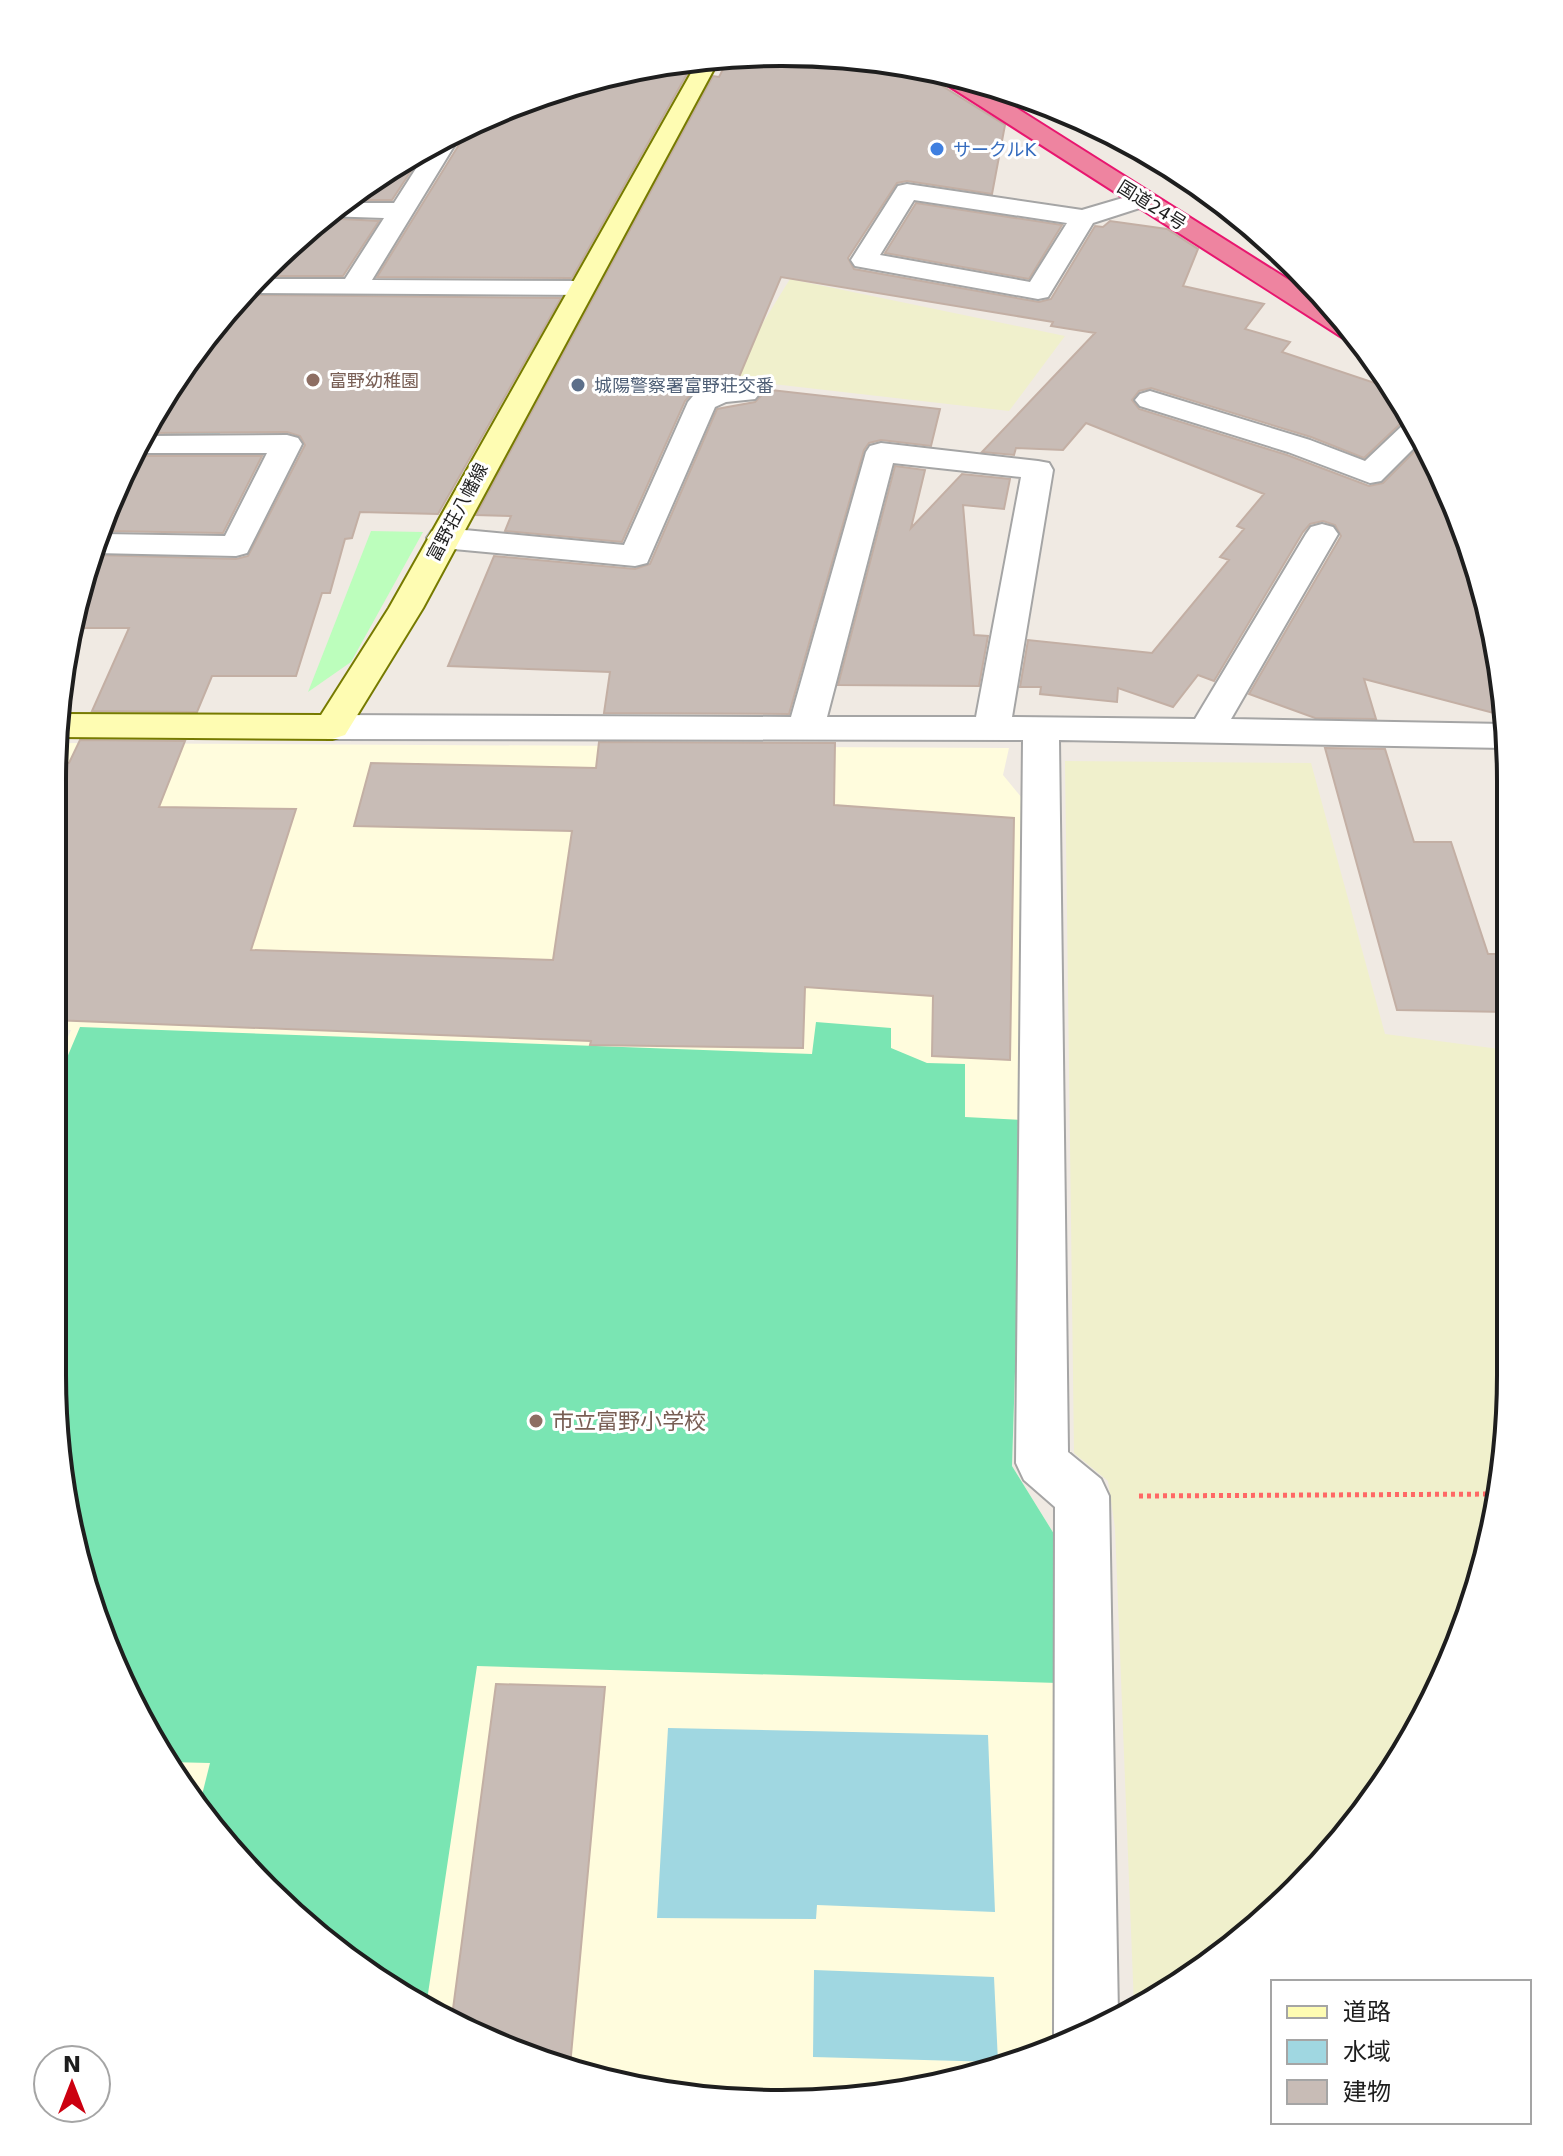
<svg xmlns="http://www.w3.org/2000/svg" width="1563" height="2156" viewBox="0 0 1563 2156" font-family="'DejaVu Sans','Noto Sans JP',sans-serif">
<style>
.education{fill:#fffcdd}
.farmland{fill:#f0f0cc}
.park{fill:#bcfebc}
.pitch{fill:#7ae5b3}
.water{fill:#a0d7e1}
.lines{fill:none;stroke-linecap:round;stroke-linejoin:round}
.stream{fill:#a0d7e1;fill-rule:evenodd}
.building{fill:#c8bcb6;stroke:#c3afa4;stroke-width:2}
.street-casing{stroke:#a5a5a5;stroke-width:4}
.secondary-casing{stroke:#767a00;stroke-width:4}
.highway-casing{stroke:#e8166f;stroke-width:4}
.path{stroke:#ff6865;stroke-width:5;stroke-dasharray:4 4;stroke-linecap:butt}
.street{fill:#fff;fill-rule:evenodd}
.secondary{fill:#fefcb2;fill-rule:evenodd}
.highway{fill:#ee84a0;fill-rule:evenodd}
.shop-dot{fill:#3f7fe0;stroke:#fff;stroke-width:3}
.education-dot{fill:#8d6e63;stroke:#fff;stroke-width:3}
.service-dot{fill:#5c6f8a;stroke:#fff;stroke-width:3}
.labels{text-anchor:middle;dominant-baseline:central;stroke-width:6;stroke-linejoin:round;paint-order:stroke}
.far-shop-label{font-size:18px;fill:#366cbe;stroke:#fff;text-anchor:start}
.far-street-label{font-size:18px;fill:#1e1e1e;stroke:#fff}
.far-education-label{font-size:18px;fill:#785e54;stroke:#fff;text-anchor:start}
.far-service-label{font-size:18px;fill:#4e5e75;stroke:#fff;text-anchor:start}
.education-label{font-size:22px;fill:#785e54;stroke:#fff;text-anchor:start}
.rim{fill:none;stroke:#1e1e1e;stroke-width:4}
</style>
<rect width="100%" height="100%" fill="#f0eae3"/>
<path class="education" d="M57,743l952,5 -6,27 24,29 -1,210 -14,452 47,76 -5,508 -178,48 -236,-8 -181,-61 -158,-106 -114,-129 5,-18 -19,-1 -96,-211 -25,-190v-301l19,-43 -19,-1v-248z"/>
<path class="farmland" d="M790,279l275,57 -56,75 -281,-32z
M1065,761l246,2 74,271 122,16 2,373 -23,141 -50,134 -106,157 -104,98 -92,53 -19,-478 -7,-47 -34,-28z"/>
<path class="park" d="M371,531l52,1 -72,130 -43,30z"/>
<path class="pitch" d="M816,1022l75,6v20l36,15 38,1v53l58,3 -11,346 47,76 -1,141 -581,-17 -51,341 -125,-84 -102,-116 11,-44 -43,-1 -90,-198 -25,-190v-281l28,-66 732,27z"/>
<path class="water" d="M668,1728l320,7 7,177 -178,-7 -1,14 -159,-1z
M814,1970l180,7 4,85 -185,-5z"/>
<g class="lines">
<path class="stream" d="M216,427l4,1v6l-51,4 -6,-4 6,-4z"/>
</g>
<path class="building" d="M731,54l145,4 57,13 3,11 69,43 -13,69 -85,-13 -10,2 -49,75 6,11 185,33 12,-3 44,-73 8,1 7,-6 57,8 31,20 -15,37 81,18 -19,25 45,13 -8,10 108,36 18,32 -7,3 -37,35 -53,-21 -160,-49 -12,3 -7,9 7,9 148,46 82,31 14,-3 39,-39 33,58 50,184v30l-141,-37 12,40 -61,-1 -66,-24 92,-158 -6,-11 -12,-4 -13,3 -7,8 -89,149 -16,-6 -25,32 -55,-19 -1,14 -77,-8 1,-7h-21l8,-47 124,13 77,-93 -9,-3 24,-28 -7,-3 27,-32 -178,-71 -23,27 -47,-2 -2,7 -32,-3 113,-119 -44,-7 2,-4 -272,-45 -44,105 -18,-1 -27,12 -7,8 -63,141 -117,-11 6,-15 -35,-1 237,-439 6,1z
M632,70l55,4 -115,204 -195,-1 88,-142 -4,-8 131,-50z
M426,148l-34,52h-50z
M916,203l146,22 -33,54 -144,-26z
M323,218l56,3 -36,55h-74z
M251,295l310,3 -123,216 -78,-2 -8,26 -7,1 -15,54h-8l-26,83h-84l-15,36 -105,-1 37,-83h-57l5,-35 17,-38 142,4 12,-3 57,-111 -5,-9 -13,-4 -138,1 26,-56z
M761,389l179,20 -9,37 -50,-6 -12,3 -5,7 -75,264 -185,-1 6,-41 -162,-6 46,-110 141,13 15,-5 67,-155 38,-7 7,-7z
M139,456h123l-39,77 -118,-2z
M895,466l30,4 -14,58 51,-54 48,5 -6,30 -41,-4 11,130 14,1 -9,50 -141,-1z
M80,740l105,1 -26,66 137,2 -45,141 302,10 19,-129 -218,-5 17,-63 225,5 3,-26 236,1 -1,62 180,13 -4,242 -78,-4 1,-60 -128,-9 -2,61 -213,-3 1,-4 -539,-21v-239l2,-18h15z
M1325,748l60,1 29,93h37l37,112h18l1,58 -110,-2z
M496,1684l109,3 -35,379 -119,-42z"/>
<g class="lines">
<g class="street-casing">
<path id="street" d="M458,128l4,5 -90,147 209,1 10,2 3,6 -3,6 -339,-2 14,-14h79l39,-61 -59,-2 13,-13h56l37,-58z
M907,184l175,26 61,-18 12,7 -3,5 -59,19 -45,74 -10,2 -183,-33 -4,-6 47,-74zM914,200l153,23 -37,59 -150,-27z
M720,384l35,3 5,6 -5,6 -29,3 -11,5 -68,156 -12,3 -192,-18 -11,-3 -5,-7 5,-7 11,-3 181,17 64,-143 5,-6z
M1150,391l160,49 55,21 38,-36 7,-2 10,19 -39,39 -11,2 -82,-31 -148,-46 -5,-6 5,-6z
M287,435l11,3 4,6 -55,109 -11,3 -141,-3 8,-19 122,2 42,-83h-127l8,-17z
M881,443l157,18 11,2 4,7 -41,247 183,2 111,-185 5,-7 11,-3 11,3 5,7 -107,185 274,5v24l-446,-8 9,712 33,27 8,17 9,519 -58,34 -6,-15 1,-527 -31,-27 -8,-17 7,-723 -691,-1 -13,-4 -5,-8 5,-8 13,-4 459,2 75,-265 4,-6zM893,463l128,14 -45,240h-149z"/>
</g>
<g class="secondary-casing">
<path id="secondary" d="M721,56l-298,552 -78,127 -13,4 -274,-2 3,-23 260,1 68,-107 310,-549z"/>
</g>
<g class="highway-casing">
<path id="highway" d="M936,72l36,8 358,226 33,36 -15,-1 -410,-262z"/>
</g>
<path class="path" d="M1139,1496l359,-2"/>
<use href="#street" class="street"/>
<use href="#secondary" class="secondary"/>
<use href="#highway" class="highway"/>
</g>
<circle class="shop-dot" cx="937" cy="149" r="8"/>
<g class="education-dot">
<circle cx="313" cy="380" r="8"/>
<circle cx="536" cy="1421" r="8"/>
</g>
<circle class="service-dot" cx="578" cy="385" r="8"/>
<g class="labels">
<g class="far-shop-label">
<text x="953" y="149">サークルK</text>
</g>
<g class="far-street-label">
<text transform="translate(1152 205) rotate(32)">国道24号</text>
<text transform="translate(457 512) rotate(-62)">富野荘八幡線</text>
</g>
<g class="far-education-label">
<text x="329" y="380">富野幼稚園</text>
</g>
<g class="far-service-label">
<text x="594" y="385">城陽警察署富野荘交番</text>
</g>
<g class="education-label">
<text x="552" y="1421">市立富野小学校</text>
</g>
</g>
<path d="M0 0H1563V2156H0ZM781 66H782A715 715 0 0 1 1497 781V1375A715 715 0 0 1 782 2090H781A715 715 0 0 1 66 1375V781A715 715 0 0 1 781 66Z" fill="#fff" fill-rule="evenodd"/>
<path class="rim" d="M781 66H782A715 715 0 0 1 1497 781V1375A715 715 0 0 1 782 2090H781A715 715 0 0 1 66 1375V781A715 715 0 0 1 781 66Z"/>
<rect x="1271" y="1980" width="260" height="144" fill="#ffffff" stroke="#a5a5a5" stroke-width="2"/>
<rect x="1287" y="2006" width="40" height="12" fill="#fefcb2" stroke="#a5a5a5" stroke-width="2"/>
<text x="1343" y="2020" font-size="24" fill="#1e1e1e">道路</text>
<rect x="1287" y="2040" width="40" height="24" fill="#a0d7e1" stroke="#a5a5a5" stroke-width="2"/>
<text x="1343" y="2060" font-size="24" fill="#1e1e1e">水域</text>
<rect x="1287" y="2080" width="40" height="24" fill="#c8bcb6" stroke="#a5a5a5" stroke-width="2"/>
<text x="1343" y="2100" font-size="24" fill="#1e1e1e">建物</text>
<g transform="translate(72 2084)"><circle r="38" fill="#ffffff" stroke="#a5a5a5" stroke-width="2"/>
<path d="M0-6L14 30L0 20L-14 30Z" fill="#cc0010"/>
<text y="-12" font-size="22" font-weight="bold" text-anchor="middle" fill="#1e1e1e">N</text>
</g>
</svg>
